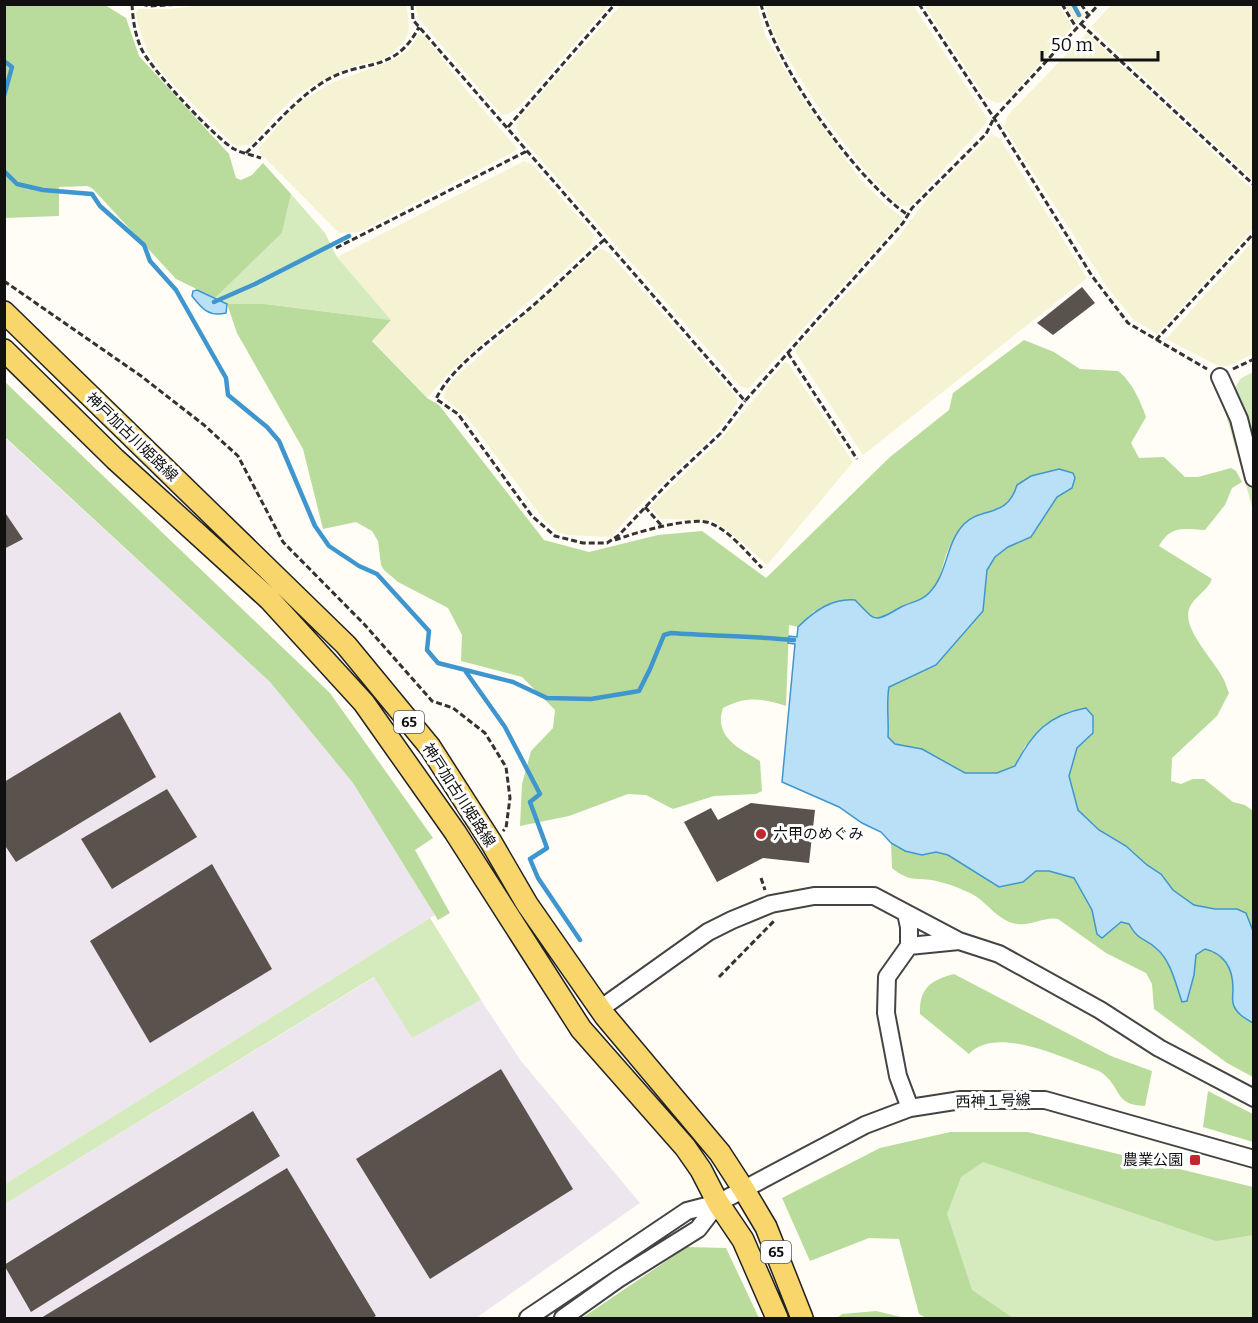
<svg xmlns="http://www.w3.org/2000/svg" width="1258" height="1323" viewBox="0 0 1258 1323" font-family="Bitter,'Noto Sans JP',serif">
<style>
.industrial{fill:#eee6ef}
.farmland{fill:#f6f3d4}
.green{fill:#d5ebbd}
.forest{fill:#b9dc9c}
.water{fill:#b9e0f7;stroke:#3f96cf;stroke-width:1.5}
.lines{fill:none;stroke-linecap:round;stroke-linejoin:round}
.stream{stroke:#3f96cf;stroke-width:4.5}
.building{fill:#5a524d}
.minor-casing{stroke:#444;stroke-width:20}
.major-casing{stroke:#222;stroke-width:24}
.path{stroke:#333;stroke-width:3;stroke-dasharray:6 3;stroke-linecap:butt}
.minor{stroke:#fff;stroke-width:16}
.major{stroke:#f9d66b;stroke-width:21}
.poi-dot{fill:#c4262e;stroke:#fff;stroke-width:2}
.labels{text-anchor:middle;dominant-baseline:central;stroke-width:6;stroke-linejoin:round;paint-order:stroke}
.shield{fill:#fff;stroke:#585858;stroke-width:1.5}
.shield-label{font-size:14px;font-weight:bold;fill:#111}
.street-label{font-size:15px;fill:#111;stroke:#fff}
.poi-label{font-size:15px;fill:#111;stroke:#fff;text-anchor:start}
</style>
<rect width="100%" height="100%" fill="#fffdf5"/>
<path class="industrial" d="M4,437l266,245 83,101 82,132 -430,269z
M375,977l37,60 69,-37 40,61 119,142 -164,115h-471v-114z"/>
<path class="farmland" d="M622,4l135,1 8,30 35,60 60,84 27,27 15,11v3l-153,168h-4l-6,-3 -219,-249 -3,-7v-6l4,-7z
M200,5h207l2,24 -3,10 -14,15 -11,6 -31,7 -40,20 -12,7 -23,22 -24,28 -12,2 -6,-2 -70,-70 -15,-22 -10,-27 -2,-12 2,-4h33z
M415,5l1,-1 193,1 -91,103 -12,7 -6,-2 -81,-94z
M765,5h148l72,110 2,6 -4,6 -73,79h-8l-9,-6 -30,-32 -38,-50 -46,-74 -9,-21z
M924,5h135l12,20v4l-61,67 -8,6 -6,1 -11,-6z
M1065,5h13l6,11 -8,6z
M1111,5h142v175l-162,-153z
M1087,33l166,157v39l-96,105 -24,-15 -26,-32 -103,-160 4,-12z
M419,34l6,3 43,55 48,55 1,3 -158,82 -20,1 -79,-80 -1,-5 37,-43 35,-22 63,-23 14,-10z
M994,135l6,4 87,139 -224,177 -67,-102 -1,-3 101,-110 33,-44 61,-60z
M524,161l8,3 62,71 -1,5 -2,6 -140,125 -24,27 -55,-58 19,-20 -54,-63z
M1253,241v113l-25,12h-10l-52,-27z
M602,249l7,4 128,145v6l-20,27 -84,81 -22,25 -44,-2 -9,-3 -14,-12 -78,-104 -23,-19 4,-9 8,-10 142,-127z
M785,362l3,1 65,99 -86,103 -26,-24 -28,-21 -52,-1 -11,-12 71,-68z"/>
<path class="green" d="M291,194l34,39 12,24 54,63 -125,-16h-39l-12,-6 67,-65z
M1253,372v138l-29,-102 16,-29z
M430,918l51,82 -69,38 -38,-61 -369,227v-20z
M973,1150l280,68v100h-291l-27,-118z"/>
<path class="forest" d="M5,5h100l21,13 13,38 90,98 7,24 5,2 11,-5 11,-12 28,31 -9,39 -67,65 -39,-19 -83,-90 -5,-3 -29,1v29l-54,2z
M227,304h38l126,16 -19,21 55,57 12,7 105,135 45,12 69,-17 44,-4 64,47 124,-121 59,-47 4,-17 71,-53 30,12 26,17 38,2c13,9 23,31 28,46l-15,26 8,15 25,-1 21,20h13l33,-9 5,3 6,11 -10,6 -7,17 -20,25c-22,-1 -34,-5 -46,16l53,33c-4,12 -19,18 -23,30 -7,20 26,52 35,71 2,4 3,9 5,13l-12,23 -45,42 -1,23 10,3 12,-5h11l29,23 12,3 8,6v120l-16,-22h-22l-21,-4 -21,-15 -12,-17 -14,-8 -21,-19 -27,-16 -21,-20 -9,-34 8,-28 16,-15 1,-6 -69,19 -10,20 -18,7h-32l-43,-24 -27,-5 -7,-7c1,-17 -2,-34 1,-50l47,-22 47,-54 4,-41 8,-13 13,-10 23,-10 26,-40 15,-9 -13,-19 -28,7 -14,9c-4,12 -14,25 -28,28 -4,1 -10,1 -13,4 -6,4 -22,21 -25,27 -10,17 -7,35 -23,50 -8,7 -16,8 -25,12 -12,6 -21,14 -34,11l-5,-8 -50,2 -16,16 -9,-2 -3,81c-23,-8 -41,-10 -63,2 -10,29 17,41 37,53l2,30 -6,3 -42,2 -41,13 -27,-14 -18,-1 -59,22 -49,10 2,-42 9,-33 22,-23 2,-18 -33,-33 -61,-16 1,-26 -14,-27 -50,-26 -14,-12 -3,-5 -3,-24 -6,-10 -16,-9 -33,7 -20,-80 -66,-116z
M4,381l326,312 103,145 -18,12 35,63 -12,7 -85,-137 -83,-101 -265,-245z
M891,843l14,8 17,4 14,-3 12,3 51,32 24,-5 13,-11h13l25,7 18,32 5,24 6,3 18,-15 8,2c10,18 15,13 28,25 14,13 19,36 25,53l6,-1 6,-26 2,-20 8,-6c21,5 29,19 29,39 0,5 -1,11 0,15 2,10 13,16 20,20v54l-26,-14 -73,-54 -2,-25 -6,-11 -40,-20 -48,-34c-12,-3 -27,7 -41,5 -20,-3 -30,-23 -47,-31 -9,-4 -20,-9 -30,-11 -21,-6 -29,2 -48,-14z
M954,974l157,82 41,15 -7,35c-33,-1 -22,-20 -46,-35 -31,-11 -102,-47 -130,-17l-49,-40c-1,-26 11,-34 34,-40z
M1208,1091l45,23v28l-50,-15z
M950,1132h78l225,55v48l-37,6 -233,-79 -22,15 -14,37 25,76 41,28h-87l-7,-4 -20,-75 -30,-1 -59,23 -28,-63 98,-50z
M687,1247l39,1 33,70 -86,-1 -91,1z
M876,1311l29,7h-68l5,-4z"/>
<path class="water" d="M197,290l30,14 -1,9c-17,4 -24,-4 -34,-17l1,-5z
M1059,469l14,4 2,5 -3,10 -15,9 -26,40 -23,10 -13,10 -8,13 -4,41 -47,54 -47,22c-3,16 0,33 -1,50l7,7 27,5 43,24h32l18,-7c17,-33 33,-51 71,-58l7,8v17l-16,15 -8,28 9,34 21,20 27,16 21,19 14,9 12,16 21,15 21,4h22l9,4 7,18v92c-7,-4 -18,-10 -20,-20 -1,-4 0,-10 0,-14 0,-21 -8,-35 -28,-40l-9,6 -2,20 -7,26 -5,1c-6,-17 -11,-41 -25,-53 -13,-12 -18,-7 -28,-25l-8,-2 -19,16 -5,-4 -5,-24 -18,-32 -25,-7h-13l-13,11 -24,5 -51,-32 -12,-3 -14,3 -17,-4 -14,-8 -10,-11 -19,-9 -23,-16 -57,-25 13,-138 -7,-1 1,-7 8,1 1,-10c16,-16 34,-29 57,-27 21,21 17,24 46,7 9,-5 20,-5 28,-14 19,-19 16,-49 35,-69 18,-18 43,-5 53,-39l14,-9z"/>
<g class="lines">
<path class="stream" d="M1073,4l6,11
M4,61l8,6 -8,29
M4,171l13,13 26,6 49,4 8,12 44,39 6,16 26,29 50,88 2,17 39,32 12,14 36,85 14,20 30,20 18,8 52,57 -2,19 11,13 75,19 34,16 44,1 48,-8 11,-22 14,-34 7,-2c41,3 81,3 123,7
M214,302l41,-18 94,-48
M466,672l39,55 35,67 -10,8 17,46 -17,11 8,19 42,62"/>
</g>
<path class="building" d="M1082,287l13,16 -42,32 -16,-12z
M4,511l19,28 -19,10z
M120,712l36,65 -140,85 -12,-18v-62z
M167,789l30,48 -85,52 -31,-50z
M751,803l64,7 -6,53 -46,-5 -46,24 -33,-60 27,-14 7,12z
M212,864l60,105 -122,74 -60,-102z
M501,1069l72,120 -143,90 -74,-120z
M253,1111l27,45 -249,156 -27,-47z
M287,1168l89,148 -4,2h-331z"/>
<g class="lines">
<g class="minor-casing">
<path id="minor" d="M1220,377l19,42 15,59
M906,913l3,14v19
M600,1009l108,-77 24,-12 39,-16 43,-8h60l85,45 40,13 101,56 59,38 95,50
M910,1108l-12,-32 -12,-63 1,-36 22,-31 50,-5
M528,1318l159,-107 31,-8 147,-78 45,-17 51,-8h84l209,59
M563,1318l55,-39 80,-50 20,-26"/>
</g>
<g class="major-casing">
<path id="major" d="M4,312l342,333 84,102 61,95 36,62 78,112 115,137 24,37 22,37 36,91
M4,350l111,109 154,140 95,104 91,129 126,197 104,118 16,23 17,33 25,37 34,78"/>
</g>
<path class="path" d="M132,4c1,17 3,31 10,46 9,19 73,88 92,99 8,4 18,6 27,9
M142,4l7,2 35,-2
M412,4l1,16 332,381 158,-178 9,-15 74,-74 8,-16 105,-114
M761,4c15,63 94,175 147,211
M919,4l75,114 98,158 36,47 79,46
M1062,4l15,25
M1081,4l8,12
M1081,24l173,161
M508,127l107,-123
M246,153c27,-25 48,-53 79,-72 38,-23 69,-6 94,-54
M604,240c-25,22 -49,47 -75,69 -29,25 -77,56 -93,90l22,15 74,102 23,20 28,7h24l12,-8 51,-54 51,-48 24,-32
M336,248l191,-97
M4,281l137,95 63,49 34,31 45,86 81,82 68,77 21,7 32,25 21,34 4,31 -4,30 -3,3
M1156,340l98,-107
M788,353l69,106
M1233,369l21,-10
M645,507l17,19
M615,540c19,-7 76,-24 95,-17 20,8 37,30 52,45
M761,878l4,12
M719,977l55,-56"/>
<use href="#minor" class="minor"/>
<use href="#major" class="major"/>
</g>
<g class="poi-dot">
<circle cx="761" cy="834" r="6"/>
<rect x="1189" y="1154" width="12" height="12" rx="3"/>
</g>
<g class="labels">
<g class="shield">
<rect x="394" y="711" width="30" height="22" rx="4.5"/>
<rect x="761" y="1241" width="30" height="22" rx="4.5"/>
</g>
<g class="shield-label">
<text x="409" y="722">65</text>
<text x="776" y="1252">65</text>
</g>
<g class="street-label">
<text transform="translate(132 437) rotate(44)">神戸加古川姫路線</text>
<text transform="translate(459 795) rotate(57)">神戸加古川姫路線</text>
<text transform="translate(993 1101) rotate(-2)">西神１号線</text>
</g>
<g class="poi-label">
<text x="773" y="834">六甲のめぐみ</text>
<text x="1183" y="1160" text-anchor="end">農業公園</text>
</g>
</g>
<rect width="1258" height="1323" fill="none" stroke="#111111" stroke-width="12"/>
<path d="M1042 51v9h116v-9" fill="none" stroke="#111111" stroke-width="3"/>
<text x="1051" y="51" font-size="18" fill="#111111" stroke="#ffffff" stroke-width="4.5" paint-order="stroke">50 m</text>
</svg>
